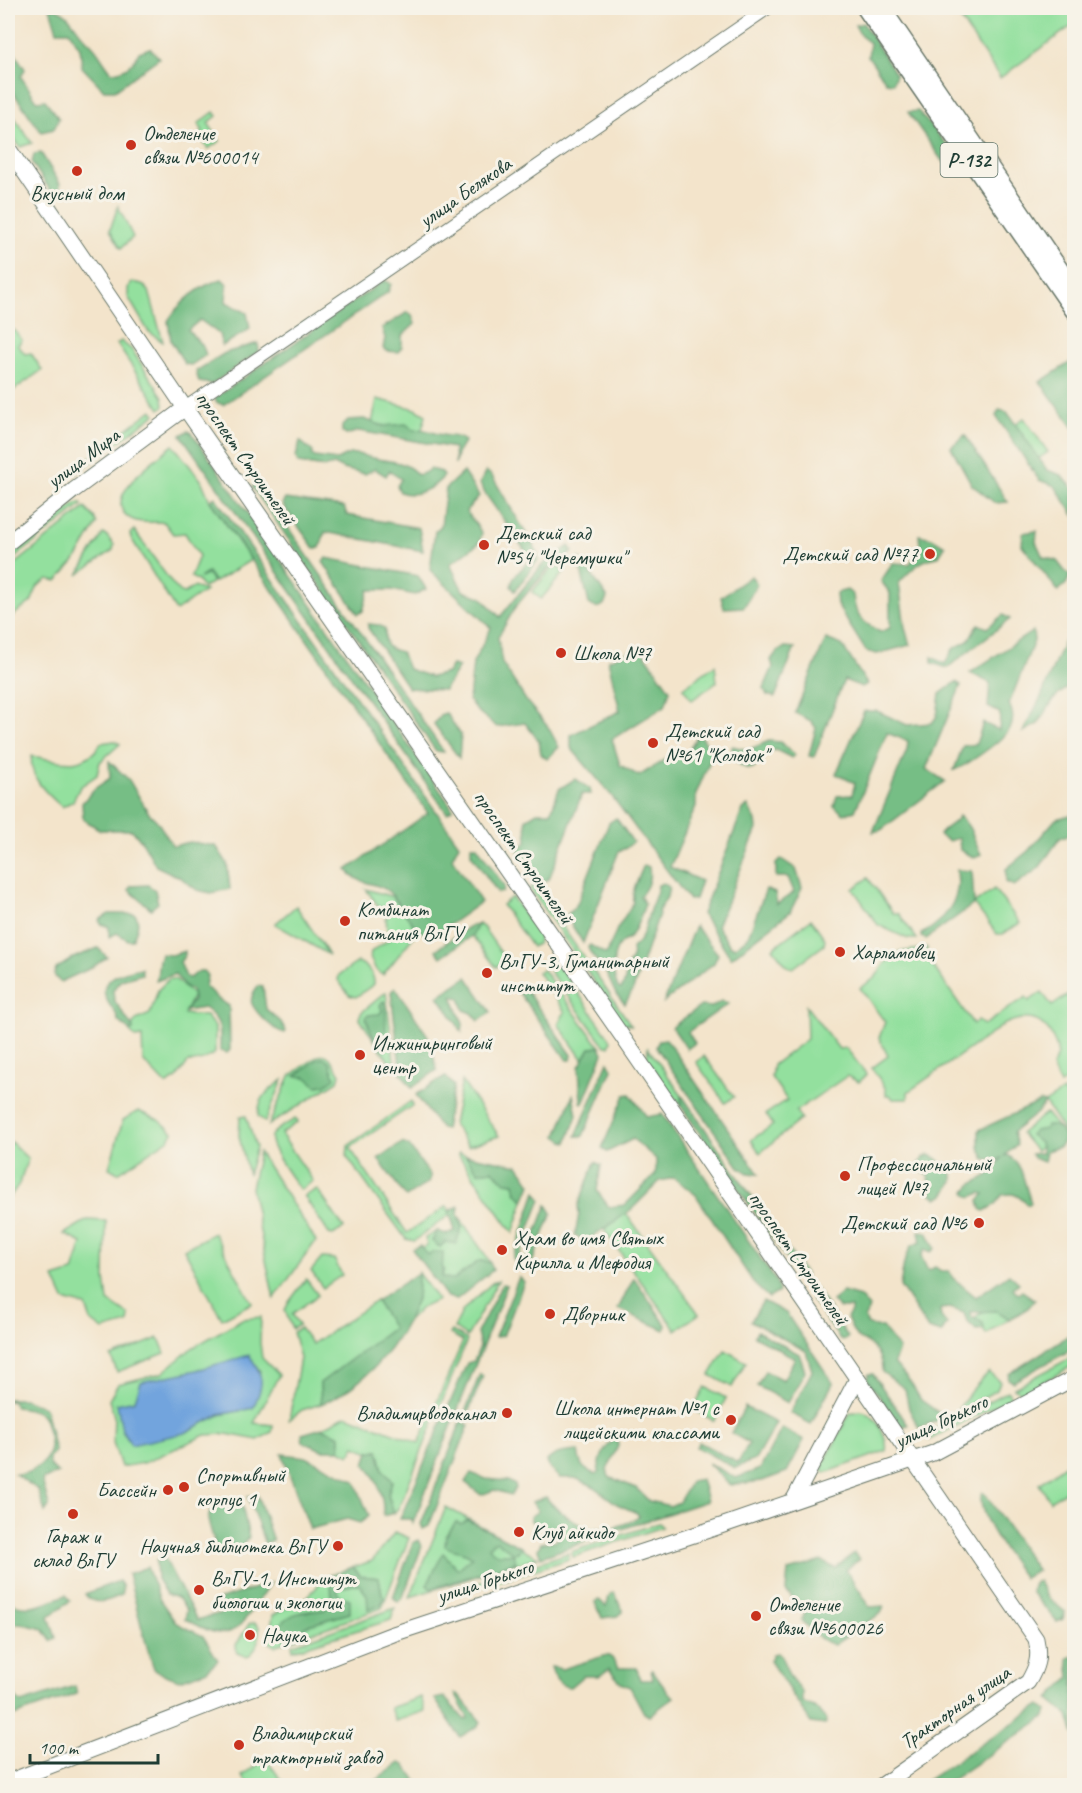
<svg xmlns="http://www.w3.org/2000/svg" width="1082" height="1793" viewBox="0 0 1082 1793" font-family="Caveat,sans-serif">
<style>
.green{fill:#93e09e;stroke:#598e69;stroke-width:1.5;fill-rule:evenodd}
.forest{fill:#76be85;stroke:#4a7e5c;stroke-width:1.5}
.water{fill:#72a4dd;stroke:#487088;stroke-width:1.5}
.lines{fill:none;stroke-linecap:round;stroke-linejoin:round}
.minor-casing{stroke:#697769;stroke-width:14}
.major-casing{stroke:#697769;stroke-width:17}
.highway-casing{stroke:#697769;stroke-width:19}
.minor{stroke:#fff;stroke-width:12}
.major{stroke:#fff;stroke-width:15}
.highway{stroke:#fff;stroke-width:16}
.poi-dot{fill:#c8321e;stroke:#f7f3e8;stroke-width:2}
.labels{text-anchor:middle;dominant-baseline:central;stroke-width:6;stroke-linejoin:round;paint-order:stroke}
.shield{fill:#f7f3e8;stroke:#60746a;stroke-width:1.5}
.shield-label{font-size:20px;font-weight:bold;fill:#1f3d34}
.poi-label{font-size:21px;fill:#1f3d34;stroke:#f7f3e8;text-anchor:start}
.street-label{font-size:21px;fill:#1f3d34;stroke:#f7f3e8}
</style>
<rect width="100%" height="100%" fill="#f7f3e8"/>
<filter id="ink" filterUnits="userSpaceOnUse"><feTurbulence type="fractalNoise" baseFrequency=".0167" numOctaves="2"/><feDisplacementMap in="SourceGraphic" scale="12" xChannelSelector="R" yChannelSelector="G"/><feConvolveMatrix kernelMatrix="1 2 1 2 8 2 1 2 1" color-interpolation-filters="sRGB"/></filter>
<filter id="wash" filterUnits="userSpaceOnUse"><feTurbulence type="fractalNoise" baseFrequency=".008" numOctaves="4" result="noise"/><feDisplacementMap in="SourceGraphic" scale="24" xChannelSelector="R" yChannelSelector="G"/><feGaussianBlur stdDeviation="1.35" result="paint"/><feColorMatrix in="noise" values="0 0 0 0 0 0 0 0 0 0 0 0 0 0 0 0 0 1.4 0 .05"/><feComposite in="paint" operator="in"/></filter>
<g filter="url(#wash)">
<rect width="100%" height="100%" fill="#f3e4cb"/>
<path class="green" d="M953,8h121v16l-74,54z
M8,108l24,35 -12,4 -12,-18z
M214,112l3,4 -9,7 12,18 -12,8 -9,-14 4,-4 -5,-7z
M118,206l15,31 -12,11 -11,-18z
M132,282l10,2 7,7 14,51 -15,-11 -20,-34v-9z
M14,330l8,10 -4,5 7,9 6,-1 11,17 -31,22 -3,-3v-55z
M121,341l11,9 31,47 1,9 -4,3 -43,-65z
M377,399l39,10 10,6 -5,18 -49,-10z
M152,410l3,4 -79,60 -3,-4z
M1024,418l24,34 -13,9 -23,-35z
M173,445l28,35 9,21 41,59 -36,22 -7,-10 -8,6 8,-4 5,8 -10,6 -6,-8 -6,-3 8,-21 -14,-23 -12,1 -9,-12c-14,0 -31,3 -40,-9 -16,-22 35,-56 49,-68z
M81,503l1,2 -74,58v-6l67,-53z
M85,508l9,9 3,7 -22,37 -18,20 -9,-2 -10,7 -7,16 -23,17v-49z
M134,530l39,55 10,9 11,-7 11,4 -29,20 -45,-73 -1,-4z
M103,534l3,1 8,10 -1,5 -35,25z
M557,566l7,6 -23,27 -9,-7 18,-22z
M715,665l2,17 -25,18 -9,-12z
M114,741l6,3 -20,18 -3,13 -17,12 -7,14 -11,6c-15,-13 -34,-30 -30,-51 28,5 52,15 69,-13z
M868,878l25,35 6,1 18,25h-9l-30,-14 -25,-36z
M533,885l98,140 -8,-2 -93,-134z
M366,889l27,8 25,34 -35,44 -7,-5 -6,-12 1,-6 20,-14 -4,-9 -1,-11 10,-12 -5,2 -12,-1z
M994,889l26,34 -17,11h-6l-23,-30z
M512,897l28,39 -2,7 -6,4 -30,-42z
M296,906l33,49 -54,-31z
M811,919l14,20 -1,6 -31,23 -6,-2 -14,-18z
M478,924l5,3 23,33 -10,7 -24,-31z
M927,948l-1,8 47,68 5,-3 6,4 42,-28 3,4 13,-9 10,14 17,-12 5,7v73l-14,11 -8,-18c2,-4 5,-10 5,-14 1,-4 -2,-10 -4,-14 -10,-22 -28,-24 -48,-15l-97,68v7h-15l-3,-4h-4v-6l-14,-21 16,-12 -9,-18 6,-16 -25,-34 15,-10 10,-15 15,-11z
M358,962c8,3 17,12 16,22l-18,13 -7,-2 -11,-15 1,-5z
M551,964h7l53,76 -2,6h-4l-55,-74z
M543,970l57,77 -10,1 -7,12 -25,-36 7,-12 -27,-40z
M169,979h6l18,16 -9,19 22,2 9,11v26c-9,6 -16,10 -27,9l-11,16 -11,7 -23,-24 -1,-24 -6,1 -7,-7 7,-11 14,-6 8,-24z
M386,992l9,78 -36,-52 2,-5z
M806,1006l33,43 7,-1 21,27 -8,7 -12,-6 -51,35 5,8 -41,34 -9,-13 22,-15 -7,-11 21,-14 -16,-23 2,-12 34,-26z
M648,1048l33,46v12l-34,-47z
M326,1055l4,3 10,16 -2,7 -69,44 21,-49 28,-20z
M704,1056l30,41 -9,6 -29,-41z
M283,1080l-18,42 -7,-6c1,-20 10,-25 25,-36z
M462,1081l37,55 -31,10 -15,-22z
M1063,1091l11,16v21l-8,6 -21,-31z
M411,1101l2,4 -63,43 57,85 40,-27 4,8 -37,27 -8,-2 -59,-82 1,-11z
M138,1111l21,9 14,12 -4,7 -51,34 -9,-5 14,-48z
M1046,1113l15,18 -25,20 -15,-18z
M246,1116l10,31 -8,28 -9,-39 1,-19z
M295,1119l3,3 -17,12 32,47 -13,9c-6,-9 -33,-44 -29,-54 4,-7 18,-13 24,-17z
M11,1142l17,17 -9,25 -9,13h-2v-51z
M259,1152l57,89 -42,58 -23,-111z
M459,1153l6,2 13,17 14,-2 14,12 8,1 2,9 8,9 -11,32 -55,-79z
M317,1189l27,39 -11,7 -4,-1 -25,-38z
M626,1213l73,101 -23,16 -72,-100z
M458,1215l32,47 -11,-1 -25,18 -12,-1 2,-9 -22,-20 5,-4 -2,-7 12,-7 -5,10 8,6 22,-20z
M87,1220l19,1 -1,57 3,23 21,14 -1,8 -25,7 -12,-9 -5,-15 -22,-6 -10,-22 19,-6 9,-29 -18,-9z
M214,1233l38,70 -30,16 -38,-70z
M322,1258l12,1 8,16 -19,13 -12,-17z
M418,1273l20,27 -17,8 -16,16 12,-25z
M306,1279l12,16 -26,19 7,11 -7,4 -7,-19 4,-8z
M498,1281l-31,56 -13,-9 9,-18 29,-27z
M1002,1298l12,17 -28,19 -12,-16z
M376,1301l18,27 -74,55 1,21 -19,6 -13,10 11,-62 -7,-26 7,-4 12,16z
M261,1317l-1,26 2,15 17,17 -25,48 19,2 -1,7 -14,8 -32,-6 -21,1 -61,28 -23,4 -8,-25 1,-26 -5,-16 9,-16 44,-11 30,-25 50,-29zM249,1356l11,15 -8,37 -33,7 -34,18 -68,-29 18,-4 62,-30z
M452,1331l15,9 -68,167 -5,6 -6,-18 4,-14 -9,-11 -5,-20 -9,2 -14,-6 -5,9 -10,-5v-14l-18,-8 24,-13 73,28 44,-102 -13,-7z
M159,1338l6,15 -48,19 -6,-15z
M725,1350l21,12 -14,25 -22,-12z
M1074,1356v9l-46,25 -8,2 -6,-4z
M989,1372l11,10 -3,8 -41,22 15,-21z
M705,1387l21,11 -12,23 -21,-12z
M1008,1391l3,7 -82,42 -6,-5z
M859,1411c15,-1 30,27 27,40l-61,22 -2,-3v-5l27,-52z
M1066,1464l8,6v15l-24,16 -11,-17z
M446,1507l92,50 -128,40z
M659,1523l3,4 -89,30 -2,-5z
M395,1532l14,6 -27,70 -107,38 -6,-4 4,-27 16,-9 13,-4 14,-14 6,-9 9,-4 1,26 -8,9 -22,2 -4,23 7,-9 45,-13 -12,-17 -1,-8 22,-4 8,11 15,-1 -3,-16 -18,-2 -8,-9 19,-6z
M568,1553l1,6 -99,31 -2,-4z
M395,1608l-4,12 -98,30 -1,-5z
M255,1623l4,4c1,11 -2,24 -12,30l-10,-4 -1,-8 13,-21z
M421,1697l4,14 -30,10 -5,-13z
M266,1759l19,26h-36l-7,-9z"/>
<path class="forest" d="M50,8c18,0 24,19 35,30 2,3 5,4 7,7 8,8 12,19 20,27 12,0 23,-9 27,-20l11,-4 9,10 -44,32h-11l-22,-23 -2,-19 -11,-17h-12z
M863,23l33,51 -3,9 -7,-1 -18,-26 2,-13 -9,-7 -6,-11z
M8,43l17,26 -4,8 16,24 8,-1 14,18 -5,11 -13,3 -33,-47z
M918,111l34,40v7l-9,4 -35,-50z
M41,153l19,31 -1,8 -5,4 -22,-33 2,-9z
M222,279l5,5 -1,18 21,11 3,16 -28,17 -3,-12 -19,-14 -12,10 15,17 3,8 -15,10 -6,-1 -14,-23 -3,-20c13,-20 31,-35 54,-42z
M385,280l6,4 -3,8 -165,113 -7,-3 -1,-4z
M408,312l4,3 3,9 -13,12v11l-4,5 -12,-1 -3,-3 2,-10 -3,-10z
M258,343l1,8 -47,33 -13,-2 -3,-11 29,-18z
M1074,360v68l-34,-46z
M999,410l8,2 40,58 14,5 13,14v26l-19,-29 -16,-6 -43,-64z
M364,419l19,7 23,-2 8,6c14,-2 16,3 28,5 9,2 15,0 23,6l-8,13 -2,10 -1,-16 -95,-17 -13,4 -4,-3v-6l6,-6z
M188,431l4,2 261,376 -6,4 -266,-378z
M965,435l43,67 -13,1 -23,-18 -21,-38z
M300,441l13,11 -1,3 3,2 22,3c5,-2 8,-5 13,-6 8,-2 16,3 24,4 18,5 29,1 44,17l6,-2 6,-4 12,3 2,4c-11,13 -28,22 -44,16l-3,-6 4,-7 -12,-8 -3,5 -11,-7 -10,5 -22,-5 -8,-4 -10,2 -27,-4 -2,-6z
M486,471l6,5 45,76 1,8 -23,31 -4,-5 3,-9 17,-18 -49,-70 -2,-6z
M463,472l16,24 -13,15 16,22 -3,10 -29,21 13,27 18,6 19,20 42,-52 27,-19 4,6 -26,18 -31,36 -18,31 4,26 25,39 21,25 11,20 -12,12 -6,-5 -2,-13 -14,-18 -28,4 -21,-17 -7,-10 4,-37 18,-35 -61,-58 5,-39 6,-5 5,-38z
M257,483l187,269 -8,-1 -184,-264z
M215,497l244,347 -7,14 29,44 -50,36c-24,-12 -25,-30 -42,-46 -12,-11 -28,-5 -42,-22l81,-57 -218,-312z
M285,499l59,8 3,8 72,13 4,23 -98,-19 -5,16h-6l-32,-44z
M1037,531l-1,11 7,15 14,4 10,13h4l-5,10 -8,7 -36,-46 1,-12z
M919,535l13,3 13,8 -7,11c-18,2 -27,13 -39,26l6,45 5,17 -33,9 -11,-3 -29,-46 -1,-12 11,-3 6,5c2,22 8,26 27,37l10,-4v-35l-9,-12 12,-18 17,1 10,-19z
M326,558l92,18 8,13 -11,6 -23,-5h-23l-6,21 -5,3 -35,-52z
M580,558l27,39c-2,11 -10,13 -18,7l-10,-42z
M751,576l6,8 -13,23 -20,1 -3,-11z
M1003,615l7,4 -63,49 -15,-5v-6l13,7 8,-15 15,-8 10,-17 9,4z
M368,624l11,1 6,4c0,17 -1,19 16,23l7,17 23,8 16,-4 5,-8 7,2 -15,23 -36,-2 -40,-60z
M1033,631l1,10 -25,63c4,8 5,15 2,23 -6,12 -45,39 -57,43l9,-24 13,-2 7,-21 16,7 1,-17 -12,-6 2,-24 -20,-10z
M1074,636v45l-20,18 -16,25 -15,8 18,-35 23,-56z
M826,639l16,6 25,39 -5,3 -18,-7 -30,77 -5,-1 7,-28 -5,-7 -16,-8z
M640,647l30,43 -5,16 -53,33 8,26 19,11 30,-19 18,-4 12,-20 14,20 -17,41v12l-26,61 31,14 -6,18 -6,1 -78,-105 -40,-47v-13l49,-24 -12,-51z
M785,647l10,1 -20,49 -8,-2 -3,-7 9,-21 -2,-7 5,-7z
M956,682l5,3 -35,84 19,12 -64,49 -8,2 34,-82 1,-9 -21,-8 -32,78 -11,3 -10,-8 3,-10 15,-1 3,-12 -19,-9 28,-63h13l30,14 25,-2 5,-7 3,-22z
M446,713l15,22 -2,23 -25,-34 6,-9z
M769,741l11,1 15,13 -3,3 -16,-8 -9,2c-11,18 -18,24 -35,5v-11l16,4z
M109,761l20,19 19,32 9,9 16,25 17,-4 26,4 11,17 3,26 -19,4 -14,-3 -16,-12 -25,-12 -13,-23 -11,-13h-32l-17,-11 -1,-16 12,-14 16,-11z
M575,779l15,10 1,5h-9l-33,85 -8,4 -23,-33 9,-9 -1,-22 11,-7h14l8,-23z
M748,806l8,15 1,8 -40,97 13,20 5,1 13,-10 18,-48 9,4 2,11 17,-12 -6,-15h-12v-13l5,-5 15,10 6,19 -12,24 -59,46 -29,-44 41,-105z
M1071,815h3v18l-14,5 -21,30 -25,18 -8,-4v-13l22,-18 28,-32z
M959,816c15,12 13,23 22,38l-6,4 -15,-8 -1,-12 -11,3 -9,-6c5,-8 16,-11 20,-19z
M616,818l17,24 -7,6 -7,3 -36,92 -17,-27 11,-12 32,-81z
M471,846h6l27,40 -1,6 -5,1 -27,-39z
M644,865l5,2c2,12 -1,20 -9,29l5,8c-4,10 -8,26 -16,34 -2,2 -6,3 -8,5 -11,11 -8,33 -3,45l3,1c5,-7 4,-12 6,-21 3,-10 7,-6 5,-20 12,-8 13,-22 17,-35 3,-11 8,-17 9,-28l5,-2 6,4 -2,10 -9,15 1,2 -26,76 -8,14c-14,-13 -11,-18 -20,-33 -5,-9 -15,-14 -17,-24l2,-2 15,9 2,-1 10,-24 16,-26c-2,-13 6,-25 11,-38z
M957,870l15,1 2,33 -48,35 -5,-2v-3c16,-7 33,-26 36,-44 2,-6 0,-14 0,-20z
M148,885l7,5 3,13 -7,6 -22,-19 2,-4z
M109,914h26c6,8 1,18 -3,26h-4l-11,-7 -8,4v-10l-8,-3 -2,-4z
M478,924l-6,12 -31,21 -5,-7 32,-23z
M695,926l23,28 -4,9 -50,39z
M98,948l9,9 -16,11 -31,14 -6,-7 2,-6 17,-11z
M185,951v4l-5,7 6,15 4,1 9,-7h5l3,5 -2,10 13,13 11,7 1,44 -3,3 -7,-2c0,-21 3,-30 -16,-43l-19,3 8,-11 -1,-10 -7,-3 -10,-13 -19,7c3,-9 1,-19 5,-27l10,1z
M141,968l1,6 -21,6 -8,10 1,10 19,28v2l-3,1 -12,-10c0,-9 -8,-13 -11,-21 -12,-22 18,-29 34,-32z
M467,977l24,35 -12,9 -7,-8 -8,-3 -4,-12 -8,-2 11,28 -1,8 -24,-36z
M518,985h4l50,70 -1,5h-4l-50,-70z
M258,986l5,1 3,22 15,13 5,9 -1,2c-11,-2 -28,-19 -33,-29 -2,-6 2,-13 6,-18z
M395,987l33,49 9,34 -25,18 -11,-15 -10,-81z
M383,1001l2,1c2,15 -1,30 2,45l-2,3 -9,-7 -11,-26 3,-2 11,-1 3,-3 -2,-6z
M721,1001l8,2 -41,29 7,11 -8,6 -15,-22 29,-21 11,1z
M666,1039l93,135 -11,-1 -9,-6 -83,-120 3,-7z
M600,1047l3,6 -20,50 -2,-1 -2,-35 11,-19z
M323,1058l7,5 5,15 -10,7 -8,1 -11,-9 -11,-1 23,-17z
M608,1062l4,7 -29,67h-7z
M445,1076l9,10 -9,43h-4l-25,-34z
M630,1094l17,23 15,-3 114,167 3,11 -10,6 -14,-13 -59,-90 -22,-17 -14,3 -29,29 -45,31 -11,-5 4,-22 -1,-8 17,-44 6,3 -4,26 12,16 16,-2 31,-31v-15l-23,-20 -26,13 -5,-4 23,-53z
M681,1094l124,180v5l-5,-1 -119,-172z
M573,1095l4,20 -10,28 -10,-7z
M1040,1102l5,1 -8,10 -24,19 4,13 -13,11 4,-1 8,7 5,8 10,33 -3,2c-9,-9 -13,-13 -26,-10l-6,9 -12,7 -3,-2 -2,-9 6,-6 -5,-1 -8,4 -5,-2 -1,-4 5,-6 21,-12 10,-16 -4,3 -13,-1 -6,-12v-17z
M1046,1125c13,0 15,4 20,14l-7,8 -13,4 -2,11 -11,-4 -2,-4 11,-1 -2,-10 -10,-8 4,-4 11,-2z
M402,1143l7,3 21,29v6l-24,16 -28,-38z
M465,1155l53,10 13,19 -7,17 -8,-9 -2,-9 -8,-1 -14,-12 -14,2z
M929,1155c11,2 15,13 24,19v8l-10,14 -6,2 -5,-4 -3,-17 -6,-5 -4,-8 4,-6z
M536,1192l5,7 -25,65 -3,-6z
M547,1205l5,8 -23,57 -7,-2z
M459,1206l-1,9 4,12 -6,17 -11,-2 -5,5 -8,-6 5,-10 9,3 9,-3 -6,-20z
M919,1231l8,1 8,16 -4,4 -6,-3 -4,7 7,15 7,-4 6,4h8l4,7 23,19 33,-23 10,9 -6,5 5,6 4,-3 13,9 -7,8 -18,11 -13,-8 -27,1 2,5 11,6 1,6 -8,1 -9,-9 -3,-8 -14,-5 -10,1 1,8 6,7 -6,9 -13,-4 -28,-43 4,-23 7,-17 10,-4z
M420,1246l8,9 5,-3h10l-1,26 12,1 25,-18 11,1 3,8 -36,29 -10,-2 -35,-48z
M418,1273c-1,9 1,20 -2,28 -16,44 -51,85 -95,103l-1,-21 73,-55 -17,-27z
M519,1277l5,5 -21,54 -8,1z
M634,1278l32,47 -1,5 -47,-21z
M502,1284l5,1 -94,238 -2,-4h-11l67,-156 7,-2 6,-15 -3,-13z
M815,1288l33,49 -3,3 -5,-1 -28,-39v-7z
M843,1292l17,5 9,11 -4,9 2,7 7,3h8l17,22 -5,14 16,19 11,18 24,17 -26,11 -10,-19 -4,-20 -23,-17c1,-11 -5,-22 -14,-29 -3,-2 -6,-2 -9,-4 -6,-5 -9,-14 -12,-21l4,-6v-4h-11l-8,-7z
M763,1301l23,12 47,70 -22,41 -21,-11 22,-42 -6,-20 -55,-30z
M757,1331l42,23 6,17 -17,32 -31,-17 8,-15 18,9 12,-22 -41,-22z
M1074,1332v16l-61,34 -5,-3 1,-5z
M480,1374l3,2 -19,47 5,2 -40,101 -6,3 -2,-5z
M869,1374h4l35,51 -7,2 -34,-48z
M8,1399h17c8,6 13,4 20,9l10,43c-10,9 -7,15 3,22l-16,7 7,26 -4,6 -7,-22 -23,-16c16,1 36,-12 35,-31 0,-4 -2,-10 -3,-14 -1,-4 -2,-10 -5,-14 -6,-6 -19,-7 -27,-8l-3,-6h-4z
M745,1407l31,16 -21,37 -20,8 -39,-21 3,-5 39,21 11,-20 -18,-10z
M322,1428l18,8v14h-18l-19,-8 -1,-8z
M782,1428l22,12 -17,32 -25,9 -32,4 -22,-22 28,15 24,-9z
M615,1439l3,3v4l-11,24 2,7 27,11 13,13 21,5 9,-4 12,-21 10,-2 6,22 -94,31 -1,-3c8,-5 21,-6 27,-13l-2,-3 -20,-9 -26,-19 -16,-7h-15l-10,-9 -3,-8c9,-9 19,-9 31,-10 2,14 4,18 17,23l3,-2c2,-14 6,-25 17,-33z
M378,1450l5,20 9,11 -4,14 6,18 -11,3c1,-19 -5,-37 -18,-52l4,-12z
M282,1454l24,3 49,24 14,35 -9,7 -13,-4 -37,10z
M471,1473l15,6 22,2 7,4 1,3 -5,7 -17,-5 -13,5 -16,-13z
M982,1492l4,3 51,75 -13,8c-12,-18 -50,-64 -42,-86z
M257,1494l16,47 -8,3 -17,-47z
M546,1497c6,10 36,32 47,32 4,0 7,-2 10,-2l8,6 -70,24 -3,-8 3,-6 16,-3 2,-3 -5,-5 -23,-11 -1,-4 8,-6 -6,-9z
M230,1500l12,5 7,32 -8,10 -14,7 -11,-6 -8,-28 3,-12z
M467,1520l54,27 -3,5 -5,1 -16,-12 -5,2 -3,4c5,9 15,8 24,6l3,9 -85,27 -4,-4 16,-32 15,16 14,-12c-10,-8 -18,-5 -27,-11l1,-10 10,-14 5,2z
M419,1540l3,6 -19,51 -5,5 -5,-5 20,-54z
M854,1553l5,6 -13,11 24,37 14,-1 -3,7 -47,32c-19,-6 -19,-15 -33,-24l4,-9 -19,-21 2,-20 33,-10 14,7z
M165,1559l32,61 24,-7 -3,-13 53,-17c-10,13 -30,50 -46,50 -14,1 -28,-8 -40,-14l2,-9 -8,-11 -13,-5 -9,-15 -1,-19z
M147,1567l13,33 16,23 27,13 15,24 -12,11 -27,9 -24,-9c-12,-32 -18,-65 -27,-97z
M353,1567l8,9 18,2 3,16 2,3 -3,8 -13,5 -1,-15 -8,-11 -22,4 2,8 11,3v14l-45,13 -7,9 -12,5 -12,-9c17,-20 25,-19 50,-21l8,-9 -1,-26z
M119,1581l4,6 -2,8c-12,6 -28,12 -36,-1z
M1039,1581l7,15 19,16 -2,7 -6,3 -25,-29 -1,-3 4,-8z
M614,1592l9,20 -5,4 -16,2 -7,-16 4,-2 7,6 4,-12z
M66,1595l4,6 -21,15 7,22 -5,3 -8,-12 -23,-6 -12,3v-25c19,12 39,1 58,-6z
M778,1653l3,3 9,21 12,15v10l12,5 13,13 -2,5 -14,-2 -41,-62 3,-7z
M607,1655l5,3 6,10h19l3,12h13l-2,-11 16,22 7,6 -25,19 -5,-3 -14,-26 -9,-4 -12,-14 -10,7h-16l-13,11c-12,-1 -16,-10 -19,-20l11,2z
M1074,1656v79l-6,-20 -19,-16 21,-22 -2,-19z
M75,1686l2,8 -69,24v-28l13,13z
M455,1694h3l23,28 -4,5 -17,10 -25,-38 9,-2 21,23 3,-2z
M1040,1705l7,6 -2,6 -101,68h-24z
M400,1763l5,2 12,17 -1,3h-46z"/>
<path class="water" d="M249,1355c16,22 15,30 4,53l-34,7 -34,18 -54,12 -9,-15 -5,-26 18,-4 6,-18 56,-12z"/>
</g>
<g filter="url(#ink)">
<g class="lines">
<g class="minor-casing">
<path id="minor" d="M185,408l583,-400"/>
</g>
<g class="major-casing">
<path id="major" d="M8,148l177,260 437,628 414,603c4,18 1,28 -8,43l-147,104
M8,543l66,-53 111,-82
M793,1501l64,-122
M8,1782l385,-148 316,-104 224,-77 141,-75"/>
</g>
<g class="highway-casing">
<path id="highway" d="M865,8l209,303
M882,8l192,282"/>
</g>
<use href="#minor" class="minor"/>
<use href="#major" class="major"/>
<use href="#highway" class="highway"/>
</g>
</g>
<g class="poi-dot">
<circle cx="131" cy="145" r="6"/>
<circle cx="77" cy="171" r="6"/>
<circle cx="484" cy="545" r="6"/>
<circle cx="930" cy="554" r="6"/>
<circle cx="561" cy="653" r="6"/>
<circle cx="653" cy="743" r="6"/>
<circle cx="345" cy="921" r="6"/>
<circle cx="840" cy="952" r="6"/>
<circle cx="487" cy="973" r="6"/>
<circle cx="360" cy="1055" r="6"/>
<circle cx="845" cy="1176" r="6"/>
<circle cx="979" cy="1223" r="6"/>
<circle cx="502" cy="1250" r="6"/>
<circle cx="550" cy="1314" r="6"/>
<circle cx="507" cy="1413" r="6"/>
<circle cx="731" cy="1420" r="6"/>
<circle cx="184" cy="1487" r="6"/>
<circle cx="168" cy="1490" r="6"/>
<circle cx="73" cy="1514" r="6"/>
<circle cx="519" cy="1532" r="6"/>
<circle cx="338" cy="1546" r="6"/>
<circle cx="199" cy="1590" r="6"/>
<circle cx="756" cy="1616" r="6"/>
<circle cx="250" cy="1635" r="6"/>
<circle cx="239" cy="1745" r="6"/>
</g>
<g class="labels">
<rect class="shield" x="940.5" y="143" width="57" height="34" rx="4.5"/>
<g class="shield-label">
<text x="969" y="160">Р-132</text>
</g>
<g class="poi-label">
<text x="143" y="133">Отделение<tspan x="143" dy="24">связи №600014</tspan></text>
<text x="77" y="193" text-anchor="middle">Вкусный дом</text>
<text x="496" y="533">Детский сад<tspan x="496" dy="24">№54 "Черемушки"</tspan></text>
<text x="918" y="554" text-anchor="end">Детский сад №77</text>
<text x="573" y="653">Школа №7</text>
<text x="665" y="731">Детский сад<tspan x="665" dy="24">№61 "Колобок"</tspan></text>
<text x="357" y="909">Комбинат<tspan x="357" dy="24">питания ВлГУ</tspan></text>
<text x="852" y="952">Харламовец</text>
<text x="499" y="961">ВлГУ-3, Гуманитарный<tspan x="499" dy="24">институт</tspan></text>
<text x="372" y="1043">Инжиниринговый<tspan x="372" dy="24">центр</tspan></text>
<text x="857" y="1164">Профессиональный<tspan x="857" dy="24">лицей №7</tspan></text>
<text x="967" y="1223" text-anchor="end">Детский сад №6</text>
<text x="514" y="1238">Храм во имя Святых<tspan x="514" dy="24">Кирилла и Мефодия</tspan></text>
<text x="562" y="1314">Дворник</text>
<text x="719" y="1408" text-anchor="end">Школа интернат №1 с<tspan x="719" dy="24">лицейскими классами</tspan></text>
<text x="495" y="1413" text-anchor="end">Владимирводоканал</text>
<text x="196" y="1475">Спортивный<tspan x="196" dy="24">корпус 1</tspan></text>
<text x="156" y="1490" text-anchor="end">Бассейн</text>
<text x="531" y="1532">Клуб айкидо</text>
<text x="73" y="1536" text-anchor="middle">Гараж и<tspan x="73" dy="24">склад ВлГУ</tspan></text>
<text x="326" y="1546" text-anchor="end">Научная библиотека ВлГУ</text>
<text x="211" y="1578">ВлГУ-1, Институт<tspan x="211" dy="24">биологии и экологии</tspan></text>
<text x="768" y="1604">Отделение<tspan x="768" dy="24">связи №600026</tspan></text>
<text x="262" y="1635">Наука</text>
<text x="251" y="1733">Владимирский<tspan x="251" dy="24">тракторный завод</tspan></text>
</g>
<g class="street-label">
<text transform="translate(465 192) rotate(-35)">улица Белякова</text>
<text transform="translate(83 458) rotate(-37)">улица Мира</text>
<text transform="translate(246 458) rotate(55)">проспект Строителей</text>
<text transform="translate(524 857) rotate(55)">проспект Строителей</text>
<text transform="translate(799 1258) rotate(55)">проспект Строителей</text>
<text transform="translate(941 1421) rotate(-25)">улица Горького</text>
<text transform="translate(485 1581) rotate(-18)">улица Горького</text>
<text transform="translate(955 1707) rotate(-35)">Тракторная улица</text>
</g>
</g>
<rect width="1082" height="1793" fill="none" stroke="#f7f3e8" stroke-width="30"/>
<path d="M30 1754v9h128v-9" fill="none" stroke="#1f3d34" stroke-width="3"/>
<text x="39" y="1754" font-size="18" fill="#1f3d34" stroke="#f7f3e8" stroke-width="4.5" paint-order="stroke">100 m</text>
</svg>
